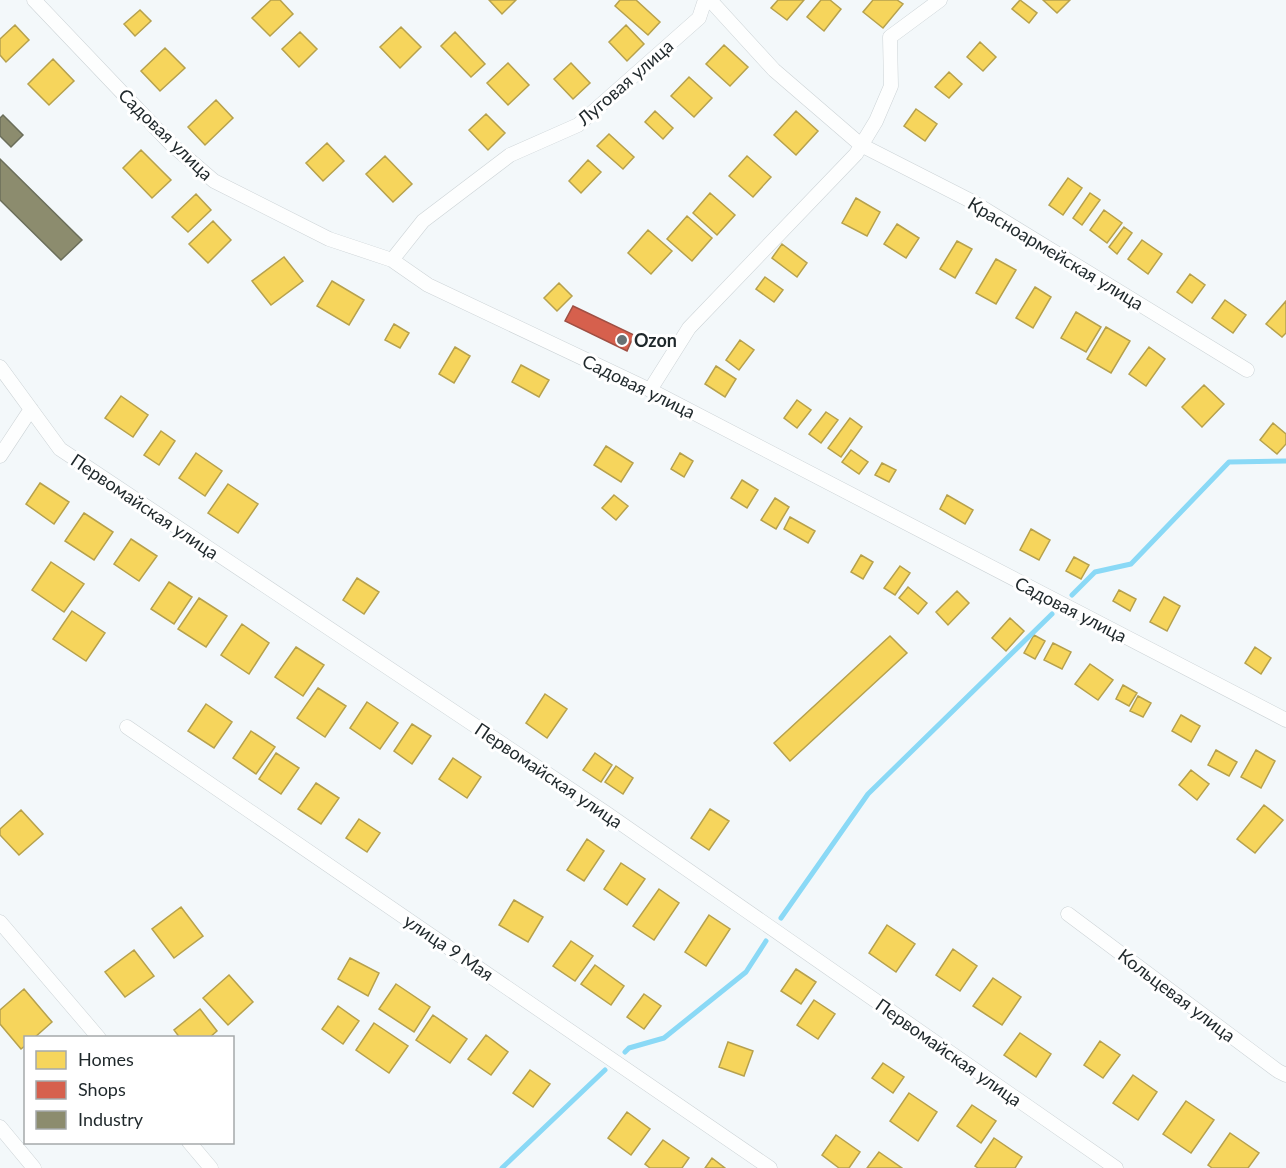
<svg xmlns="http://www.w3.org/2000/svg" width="1286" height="1168" viewBox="0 0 1286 1168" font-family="Lato,sans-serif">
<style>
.homes{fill:#f6d55c;stroke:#b6a14d;stroke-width:1.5}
.shops{fill:#d6604d;stroke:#9f4f43;stroke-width:1.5}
.industry{fill:#8c8c6e;stroke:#6b6e5a;stroke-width:1.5}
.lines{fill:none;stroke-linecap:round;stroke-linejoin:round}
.stream{stroke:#8ad9f6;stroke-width:5}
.street-casing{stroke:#ccd3d6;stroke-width:15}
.street{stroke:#fdfefe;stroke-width:14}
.poi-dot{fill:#697173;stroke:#fff;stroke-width:2}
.labels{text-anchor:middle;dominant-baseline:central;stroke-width:6;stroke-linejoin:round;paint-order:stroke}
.street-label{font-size:18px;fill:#1f282b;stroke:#fff}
.poi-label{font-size:18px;font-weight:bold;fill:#1f282b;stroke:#fff;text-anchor:start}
</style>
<rect width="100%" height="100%" fill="#f3f8fa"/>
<path class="homes" d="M271,0h9l13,14 -23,22 -18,-18z
M489,0h27l-14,14z
M620,0h16l24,22 -12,13 -33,-29z
M778,0h26l-17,20 -16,-12z
M821,0h9l11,9 -17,22 -17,-14z
M873,0h24l6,4 -20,24 -20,-16z
M1020,0l17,13 -8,10 -17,-14z
M1043,0h27l-13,13z
M140,10l11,11 -16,15 -11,-12z
M15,25l14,15 -23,22 -6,-7v-16z
M626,25l18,19 -17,17 -18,-19z
M401,27l20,20 -21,21 -20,-21z
M300,32l17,17 -18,18 -17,-18z
M455,32l30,32 -14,13 -30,-31z
M980,42l16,15 -13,14 -16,-14z
M724,45l24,22 -18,19 -24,-22z
M165,48l20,20 -25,23 -19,-20z
M53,59l21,22 -25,24 -21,-21z
M508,63l21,22 -21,20 -21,-22z
M571,63l19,20 -17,16 -19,-20z
M949,72l13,12 -13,14 -14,-11z
M689,77l23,21 -18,19 -23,-21z
M216,100l17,18 -28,27 -17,-18z
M916,109l21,15 -12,17 -21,-15z
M655,111l18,17 -10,11 -18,-17z
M796,111l22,20 -22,24 -22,-20z
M486,114l19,19 -17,17 -19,-20z
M609,134l25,23 -11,12 -26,-23z
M327,143l17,18 -21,20 -17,-18z
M141,150l30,30 -19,18 -29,-30z
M385,156l27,28 -19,18 -27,-28z
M747,156l24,21 -18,20 -24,-21z
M588,160l13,12 -20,21 -12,-12z
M1068,178l14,10 -19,27 -14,-10z
M710,193l25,22 -18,20 -24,-22z
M1090,193l10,7 -18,25 -9,-7z
M196,194l15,16 -23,22 -16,-15z
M856,198l24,14 -13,24 -25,-13z
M1104,210l18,13 -15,20 -17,-13z
M687,216l25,22 -20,23 -25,-22z
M213,221l18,19 -23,23 -19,-19z
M897,224l22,14 -13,20 -22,-14z
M1124,227l8,6 -15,21 -8,-7z
M648,230l24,21 -21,23 -23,-21z
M1142,240l20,14 -14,20 -20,-15z
M957,241l15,8 -17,29 -15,-9z
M782,244l25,19 -10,14 -25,-19z
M284,257l19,24 -32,24 -19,-24z
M996,259l20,11 -20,34 -20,-11z
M1190,274l15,11 -13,18 -15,-11z
M765,277l18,13 -9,12 -18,-13z
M332,281l32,19 -15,25 -32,-19z
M559,283l13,13 -15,15 -13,-13z
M1035,287l16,10 -18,31 -17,-10z
M1225,300l21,15 -13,18 -21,-15z
M1286,301v32l-4,4 -16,-13z
M1076,312l25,15 -15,25 -25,-14z
M394,324l15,9 -9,15 -15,-8z
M1106,327l24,14 -19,32 -24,-14z
M740,340l14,10 -15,20 -13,-10z
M455,347l15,9 -16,27 -15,-9z
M1149,347l16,12 -19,27 -17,-12z
M521,365l28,15 -10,17 -27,-15z
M716,366l20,13 -11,18 -20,-13z
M1204,385l20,19 -22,23 -20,-20z
M121,396l27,19 -15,22 -28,-19z
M797,400l14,10 -14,18 -13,-10z
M826,412l12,8 -17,23 -12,-9z
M850,418l12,9 -21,30 -13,-9z
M1273,423l13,11v10l-9,10 -17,-14z
M161,431l14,10 -16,24 -15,-10z
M606,446l27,17 -12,19 -27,-17z
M851,450l17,12 -9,12 -17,-12z
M196,453l26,18 -17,25 -26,-18z
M680,453l13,8 -9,16 -13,-8z
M882,463l14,7 -7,12 -14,-7z
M742,480l16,10 -11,18 -16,-10z
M40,483l29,19 -15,22 -28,-20z
M228,484l30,20 -20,29 -30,-20z
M614,495l14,11 -12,14 -14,-12z
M947,495l26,15 -8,14 -25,-15z
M775,498l14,9 -13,22 -15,-9z
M84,513l29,19 -19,28 -29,-19z
M790,517l25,14 -7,12 -24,-14z
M1031,529l19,11 -11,20 -19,-10z
M131,539l26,17 -18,25 -25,-17z
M861,555l12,7 -10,17 -12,-7z
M1074,557l15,8 -8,14 -15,-8z
M51,562l33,22 -20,28 -32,-22z
M900,566l10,7 -15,22 -11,-7z
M357,578l22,14 -15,22 -21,-14z
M169,582l23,15 -18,27 -23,-15z
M908,587l19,16 -9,11 -19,-16z
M1119,590l17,9 -6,12 -17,-10z
M957,591l12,12 -21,22 -12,-13z
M1164,597l16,9 -13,25 -17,-9z
M199,598l28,18 -21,31 -28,-18z
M72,611l33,22 -19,28 -33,-22z
M1010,618l14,13 -18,20 -14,-13z
M242,624l27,19 -20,31 -28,-19z
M1034,635l11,6 -10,18 -11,-6z
M890,636l17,17 -117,108 -16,-18z
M1053,643l18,9 -9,17 -18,-9z
M296,647l28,18 -21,31 -28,-19z
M1255,647l16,11 -10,16 -16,-11z
M1090,664l23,16 -15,20 -23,-16z
M1123,685l14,8 -8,13 -13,-7z
M318,688l28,18 -21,31 -28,-19z
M545,694l22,15 -20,29 -21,-15z
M1138,696l13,7 -8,14 -13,-6z
M367,702l31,21 -18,26 -30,-21z
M206,704l26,18 -18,26 -26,-17z
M1181,715l19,11 -9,16 -19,-11z
M412,724l19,12 -19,28 -18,-13z
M251,731l24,16 -19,27 -23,-16z
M1216,750l21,12 -8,14 -21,-11z
M1256,750l19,11 -14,27 -20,-11z
M276,753l23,15 -18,26 -22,-15z
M595,753l17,12 -11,17 -18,-12z
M453,758l28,19 -14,21 -28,-19z
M616,766l17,12 -10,16 -18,-12z
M1191,770l18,14 -12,16 -18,-15z
M316,783l23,15 -18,26 -23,-15z
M1264,805l19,15 -28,33 -18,-14z
M710,809l19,12 -20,29 -18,-12z
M21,810l22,24 -24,21 -19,-20v-6z
M359,819l21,14 -13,19 -21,-14z
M587,839l17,12 -20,30 -17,-11z
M621,863l24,16 -18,26 -23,-16z
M659,889l20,14 -25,37 -21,-14z
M514,900l29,17 -15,25 -29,-17z
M181,907l22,29 -29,22 -22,-29z
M709,915l21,14 -24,37 -21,-14z
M887,925l28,19 -19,28 -27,-19z
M571,941l22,15 -18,25 -22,-15z
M953,949l24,17 -17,25 -24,-16z
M134,950l20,26 -29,21 -20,-25z
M350,958l29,15 -11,23 -30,-17z
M595,965l29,21 -13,19 -30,-21z
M796,969l20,13 -15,22 -20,-13z
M229,975l24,27 -25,23 -25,-27z
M993,978l28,19 -19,28 -29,-19z
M396,984l34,23 -16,25 -35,-23z
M24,989l28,33 -18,16h-8v7l-5,4 -21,-25v-14z
M644,994l17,12 -17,23 -17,-12z
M814,1000l21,14 -17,25 -21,-14z
M338,1006l21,15 -16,23 -21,-15z
M200,1009l17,22 -8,7h-29l-6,-8z
M433,1015l34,24 -17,24 -34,-23z
M374,1023l34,23 -19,27 -33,-23z
M1020,1033l31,21 -15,23 -32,-22z
M486,1035l22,17 -17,23 -23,-16z
M1100,1041l20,14 -17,23 -19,-13z
M728,1042l25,9 -9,25 -25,-9z
M883,1063l21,14 -11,16 -21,-15z
M530,1070l20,14 -17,23 -20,-14z
M1133,1075l24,17 -19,28 -25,-17z
M909,1093l28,19 -19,29 -28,-20z
M1186,1101l28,19 -23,33 -28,-19z
M972,1105l24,16 -15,22 -24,-17z
M627,1112l23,17 -19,26 -23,-17z
M1230,1133l29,20 -11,15h-36l-4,-3z
M836,1135l24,17 -11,16h-10l-17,-13z
M994,1138l28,19 -7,11h-37l-3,-2z
M663,1140l26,18 -7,10h-32l-5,-4z
M879,1152l23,16h-35z
M712,1158l13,10h-20z"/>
<path class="shops" d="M573,306l61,29 -7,16 -62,-30z"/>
<path class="industry" d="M3,115l20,20 -12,12 -11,-11v-18z
M0,159l82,81 -21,20 -61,-60z"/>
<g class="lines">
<path class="stream" d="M1072,595l23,-23 36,-8 98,-102 57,-1
M781,918l87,-124 184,-180
M625,1052l4,-4 35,-10 82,-66 20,-31
M502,1168l103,-98"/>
<g class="street-casing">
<path id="street" d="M34,0l137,144 43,37 115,58 63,21 36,25 222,105 636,330
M710,0l64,70 87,75 112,57 274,168
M392,260l31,-39 87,-66 68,-30 121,-107 6,-18
M0,367l60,82 546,364 510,355
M650,390l39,-62 167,-174 20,-33 15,-35 -1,-49 50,-37
M0,456l31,-47
M127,727l643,441
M1068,914l210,157 8,4
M0,922l99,116
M0,1127l34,41
M189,1142l22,26"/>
</g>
<use href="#street" class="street"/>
</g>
<circle class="poi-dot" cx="622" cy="340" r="6"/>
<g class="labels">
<g class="street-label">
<text transform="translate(625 82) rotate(-41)">Луговая улица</text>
<text transform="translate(166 134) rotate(44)">Садовая улица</text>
<text transform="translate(1056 253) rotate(31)">Красноармейская улица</text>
<text transform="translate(639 386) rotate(26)">Садовая улица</text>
<text transform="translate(145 506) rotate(34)">Первомайская улица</text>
<text transform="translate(1071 609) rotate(27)">Садовая улица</text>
<text transform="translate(549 775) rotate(34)">Первомайская улица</text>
<text transform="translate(449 947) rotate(34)">улица 9 Мая</text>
<text transform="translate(1177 995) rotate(37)">Кольцевая улица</text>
<text transform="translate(949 1052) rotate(35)">Первомайская улица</text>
</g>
<g class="poi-label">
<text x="634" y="340">Ozon</text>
</g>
</g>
<rect x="24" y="1036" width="210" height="108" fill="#ffffff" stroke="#a5a9aa" stroke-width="1.5"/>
<rect x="36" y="1051" width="30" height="18" fill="#f6d55c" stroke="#a5a9aa" stroke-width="1.5"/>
<text x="78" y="1066" font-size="18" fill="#1f282b">Homes</text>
<rect x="36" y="1081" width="30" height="18" fill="#d6604d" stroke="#a5a9aa" stroke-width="1.5"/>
<text x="78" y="1096" font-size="18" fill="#1f282b">Shops</text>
<rect x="36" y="1111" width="30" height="18" fill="#8c8c6e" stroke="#a5a9aa" stroke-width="1.5"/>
<text x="78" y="1126" font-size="18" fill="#1f282b">Industry</text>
</svg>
